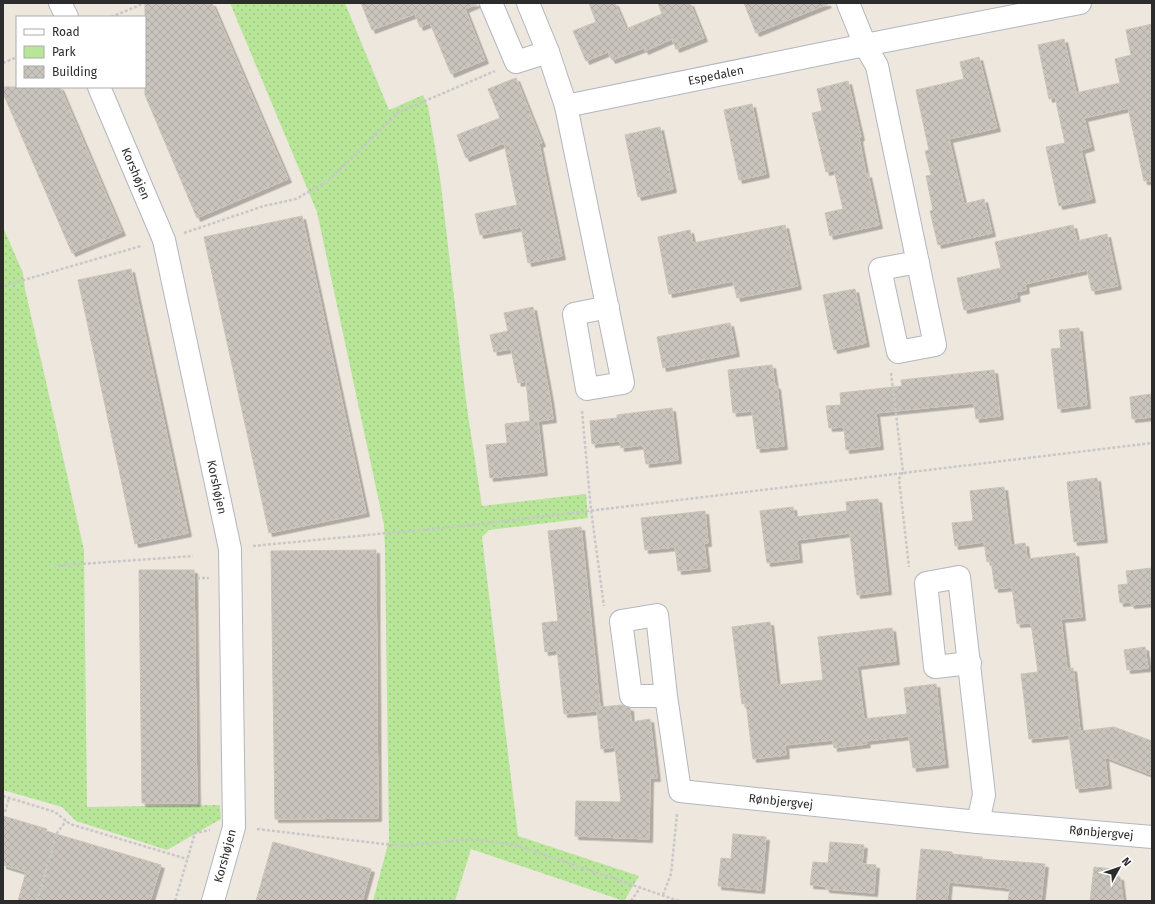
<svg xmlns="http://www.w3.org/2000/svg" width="1155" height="904" viewBox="0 0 1155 904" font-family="'Fira Sans',sans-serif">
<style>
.green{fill:url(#green-dots)}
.building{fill:url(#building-cross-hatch);stroke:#cac3b8;filter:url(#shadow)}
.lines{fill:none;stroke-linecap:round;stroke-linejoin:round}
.street-casing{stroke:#b2b6c0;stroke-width:24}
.path{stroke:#c8c8c8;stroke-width:2.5;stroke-dasharray:3 2;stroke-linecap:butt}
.street{stroke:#fff;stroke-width:22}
.labels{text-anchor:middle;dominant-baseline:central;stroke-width:3;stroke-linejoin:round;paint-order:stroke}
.street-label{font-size:12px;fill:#2c2c2c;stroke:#fff}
</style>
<defs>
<pattern id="green-dots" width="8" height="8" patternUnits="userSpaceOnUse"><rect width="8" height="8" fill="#b8e699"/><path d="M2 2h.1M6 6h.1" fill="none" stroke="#9ec584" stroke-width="1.8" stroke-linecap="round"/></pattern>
<pattern id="building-cross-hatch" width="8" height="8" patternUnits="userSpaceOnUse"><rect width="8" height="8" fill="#c9c5bd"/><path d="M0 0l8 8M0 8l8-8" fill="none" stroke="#ada9a3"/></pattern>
<filter id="shadow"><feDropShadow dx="3.5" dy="3.5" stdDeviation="0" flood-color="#0004"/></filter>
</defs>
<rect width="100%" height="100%" fill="#eee7de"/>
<path class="green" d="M230,3h115l44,107 34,-15 5,11 12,71 27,231 15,98 104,-12 2,24 -99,12 -7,7 36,299 121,40 -15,25 -153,-52 -16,52h-82l16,-61 -4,-290 -1,-25 -67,-313z
M3,227l20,46 2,16 59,261 3,257 133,-2 1,14 -54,31 -91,-29 -14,-14 -59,-17z"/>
<path class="building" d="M145,3h67l76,176 -91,39 -52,-123z
M361,3h116v1l-12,5 20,51 -34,14 -21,-51 -10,4 -5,-13 -43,16z
M589,3h26l11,26 36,-15 -4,-11h32l14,35 -28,11 -4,-10 -27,12 -1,-3 -32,12 -4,-8 -22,9 -13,-30 23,-9z
M744,3h83l1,1 -72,29z
M1152,24v157h-8l-16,-73 -44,10 7,29 -10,3 11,49 -33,7 -13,-59 19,-4 -10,-46 -6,2 -11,-54 26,-6 12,54 44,-10 -5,-24 16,-4 -5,-25z
M979,57l18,71 -48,11 15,65 20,-5 8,34 -54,12 -8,-34 3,-1 -7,-34 5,-1 -6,-24 4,-1 -13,-60 48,-11 -4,-17z
M516,78l26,65 -3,1 23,112 -34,7 -7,-36 -41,8 -5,-21 42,-9 -13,-62 -38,15 -9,-23 43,-17 -12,-29z
M848,81l13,56 -2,1 7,37 2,-1 11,51 -49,11 -5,-23 18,-4 -9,-39 -8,2 -14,-59 10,-2 -5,-22z
M3,87h57l62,145 -50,21 -69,-160z
M752,104l14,70 -27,6 -15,-70z
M660,127l13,62 -35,8 -13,-62z
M302,216l64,297 -97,20 -65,-296z
M785,225l13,61 -61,12 -4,-17 -64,13 -11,-57 32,-7 3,13z
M1073,225l4,16 30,-7 11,52 -26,5 -5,-21 -62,14 1,6 -10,2 1,6 -53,12 -7,-32 44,-10 -6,-26z
M131,269l57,264 -53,11 -57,-264z
M855,289l11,54 -32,7 -11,-55z
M533,307l17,91 3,21 -15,2 6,51 -54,6 -4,-33 21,-2 -2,-19 25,-3 -4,-40 -8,2 -7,-34 -17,3 -4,-17 18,-4 -4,-18z
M730,323l6,30 -73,15 -6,-31z
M1079,328l8,77 -29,4 -7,-60 10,-1 -2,-18z
M772,365l3,21h2l7,60 -27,3 -5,-38 -19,2 -5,-43z
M994,370l6,46 -24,3 -2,-16 -98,10 4,33 -34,4 -2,-23 -15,1 -3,-22 15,-1 -1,-12 62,-7 -1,-6z
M1152,394v23l-20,2 -2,-22z
M672,408l6,52 -32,4 -3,-19 -22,3 -1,-7 -28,3 -2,-23 27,-3v-3z
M1097,478l7,61 -30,3 -7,-60z
M1004,487l7,58 14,-2 2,16 48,-6 7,64 -21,2 6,50 6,-1 7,63 34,-4 38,14v34l-47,-18 3,28 -32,4 -7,-54 -40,4 -8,-65 17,-2 -7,-49 -14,1 -5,-37 -17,2 -4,-28 -4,1 -3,-20 -29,4 -3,-23 21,-2 -3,-30z
M878,499l10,92 -31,4 -7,-62 -53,7 2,19 -32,4 -7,-52 33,-4 1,10 53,-6 -1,-9z
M705,511l3,32h-4l3,25 -29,3 -3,-24 -30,3 -4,-32z
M581,527l19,180 22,-2 8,3 1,14 19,-3 7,59h-7l-1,61 -74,-3 1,-35 45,1 -6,-55 -14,2 -4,-38 -33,3 -7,-64 -12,2 -3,-29 16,-2 -10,-90z
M376,550l2,268 -103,1 -4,-268z
M1152,568v35l-21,2 -1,-3 -10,1 -2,-18 10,-1 -2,-13z
M139,570h55l3,233h-55z
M770,622l7,63 46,-5 -5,-43 74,-9 4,33 -39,5 7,53 43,-5 -3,-26 32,-4 9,80 -32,4 -4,-32 -43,5 1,3 -33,4 -1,-8 -48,5 1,10 -33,4 -7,-56 -4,1 -10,-77z
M1145,647l3,21 -21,2 -3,-20z
M3,816l44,13 -1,2 115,34 -11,36h-132l8,-29 -23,-7z
M733,834l33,3 -5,53 -43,-4 3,-28 10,1z
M273,842l98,27 -9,32h-106z
M830,842l34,3 -2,19 14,1 -2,28 -48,-4v-3l-16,-1 3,-23 15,1z
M921,849l31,3v2l30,3v2l63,5 -4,37h-33l2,-13 -61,-6 -2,19h-31z
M1094,867l18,2 -1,7 9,1 3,24h-33z"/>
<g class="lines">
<g class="street-casing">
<g id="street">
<path d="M60,3l7,14"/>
<path d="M491,3l25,59 32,-10"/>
<path d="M528,3l20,49 18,54 57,277 -36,6 -13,-75 34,-7"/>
<path d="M848,3l17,42 12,21 58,279 -37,7 -18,-83 38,-7"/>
<path id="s1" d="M99,87l65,153 66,309 4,278 -21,74"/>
<path id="s2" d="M566,106l299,-61 215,-42"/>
<path d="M970,663l-35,4 -9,-84 33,-6 25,218 -6,27"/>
<path id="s3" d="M666,696h-35l-10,-75 36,-6 9,81 14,95 298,31 174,15"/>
</g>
</g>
<path class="path" d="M111,17l34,-14
M3,63l14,-6
M184,233l80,-27 32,-7 32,-18 71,-69 96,-41
M3,286l138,-40
M891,373l12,99 -4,7 10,88
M582,411l9,99 13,96
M253,546l219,-21 680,-82
M53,566l140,-10
M197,578h12
M3,796l52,16 15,12 117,35
M5,812l4,-14
M257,829l144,17 71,-7 44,6 163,56
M663,895l8,-21 6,-60
M37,901l20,-68 9,-12
M175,901l20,-68 15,-3
M631,901l9,-13"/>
<use href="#street" class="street"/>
</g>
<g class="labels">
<g class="street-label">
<text stroke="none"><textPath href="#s2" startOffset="153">Espedalen</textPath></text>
<text stroke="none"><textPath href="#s1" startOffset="94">Korshøjen</textPath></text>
<text stroke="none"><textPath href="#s1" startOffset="419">Korshøjen</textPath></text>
<text stroke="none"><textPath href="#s3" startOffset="426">Rønbjergvej</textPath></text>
<text stroke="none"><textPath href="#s3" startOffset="748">Rønbjergvej</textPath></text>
<text transform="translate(225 856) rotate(-75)">Korshøjen</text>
</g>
</g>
<rect width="1155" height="904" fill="none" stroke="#2c2c2c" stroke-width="8"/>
<rect x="16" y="16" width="130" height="72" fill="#ffffff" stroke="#ababab"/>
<rect x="24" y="29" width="20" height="6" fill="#ffffff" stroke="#ababab"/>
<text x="52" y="36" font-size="12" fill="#2c2c2c">Road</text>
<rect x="24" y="46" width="20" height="12" fill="#b8e699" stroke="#ababab"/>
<text x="52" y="56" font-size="12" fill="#2c2c2c">Park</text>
<rect x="24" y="66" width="20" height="12" fill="url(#building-cross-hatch)" stroke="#ababab"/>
<text x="52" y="76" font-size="12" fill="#2c2c2c">Building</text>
<g transform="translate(1119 868) rotate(50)" stroke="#ffffff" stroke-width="3" paint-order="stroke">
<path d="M0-3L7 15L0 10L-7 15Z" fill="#2c2c2c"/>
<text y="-6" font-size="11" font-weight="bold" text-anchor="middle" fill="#2c2c2c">N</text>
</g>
</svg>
